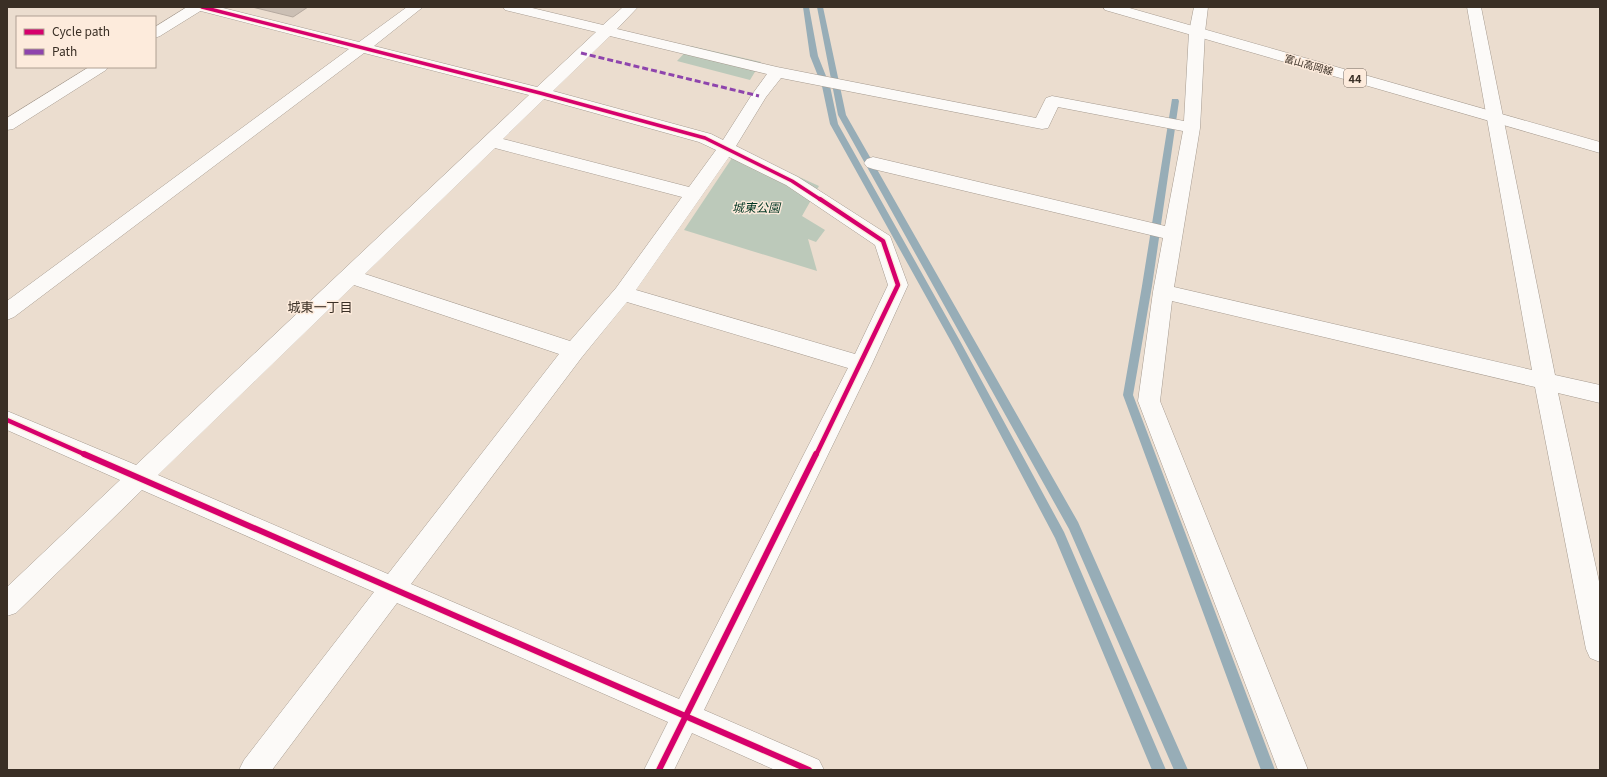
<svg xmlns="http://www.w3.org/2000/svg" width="1607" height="777" viewBox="0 0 1607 777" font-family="Georgia,'Noto Sans JP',serif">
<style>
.green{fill:#bcc9ba}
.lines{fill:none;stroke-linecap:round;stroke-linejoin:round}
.stream{fill:#97adb7;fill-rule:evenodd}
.building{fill:#cbbfb4;stroke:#b5a99f}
.street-casing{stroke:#a69b90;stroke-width:1}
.secondary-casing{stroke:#a69b90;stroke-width:1}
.primary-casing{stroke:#a69b90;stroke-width:1}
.street{fill:#fcfaf8;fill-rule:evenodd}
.secondary{fill:#fcfaf8;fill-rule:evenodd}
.primary{fill:#fcfaf8;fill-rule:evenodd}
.quiet{stroke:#8e44ad;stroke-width:3;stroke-dasharray:6 3;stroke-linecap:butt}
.cycleway-far2-casing{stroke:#fdebdc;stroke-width:5.5}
.cycleway-far1-casing{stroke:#fdebdc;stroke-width:7}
.cycleway-casing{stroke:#fdebdc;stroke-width:8}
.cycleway-far2{stroke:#d6006c;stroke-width:3.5}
.cycleway-far1{stroke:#d6006c;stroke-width:4.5}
.cycleway{stroke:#d6006c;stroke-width:6}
.labels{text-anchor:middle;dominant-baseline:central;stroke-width:3;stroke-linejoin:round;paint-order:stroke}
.far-street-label{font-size:10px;fill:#3a2f25;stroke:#fdebdc}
.shield{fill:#fdebdc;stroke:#74675c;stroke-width:1}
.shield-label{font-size:11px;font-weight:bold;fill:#3a2f25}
.park-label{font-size:12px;font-style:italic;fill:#003623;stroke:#fdebdc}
.neighbourhood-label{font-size:13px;fill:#3a2f25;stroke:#fdebdc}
</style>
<rect width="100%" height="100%" fill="#ebddcf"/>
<path class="green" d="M691,46l70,16 -11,18 -73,-19z
M738,149l81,37 -17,30 23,14 -9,12 -8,-3 9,32 -133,-41z"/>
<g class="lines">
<path class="stream" d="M803,7h6l9,49 12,30 8,38 122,217 104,191 102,238h-14l-97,-232 -102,-193 -123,-221 -8,-38 -12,-30z
M817,7h6l23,108 232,407 110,248h-14l-105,-241 -231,-414z
M1172,99h6l1,2 -27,185 -19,109 142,375h-14l-138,-375 19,-109z"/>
</g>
<path class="building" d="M252,7h56l-15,10z"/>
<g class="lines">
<g class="street-casing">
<path id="street" d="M195,7h24l140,35 48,-35h16l-49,39 163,41 59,-55 -91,-22 -2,-3h25l75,18 20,-18h15l-21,22 160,38 259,51 10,-20 6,-2 132,25 5,-89 5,-25h14l-3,25 -5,96 -26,159 358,83 -65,-363h14l74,368 45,10v18l-42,-10 42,193v76l-10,-4 -4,-9 -51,-262 -363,-86 -12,100 148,369h-30l-140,-369 15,-109 10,-54 -290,-69 -6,-2 -3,-4 3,-4 6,-2 292,69 18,-95 -125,-24 -10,21 -6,1 -261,-51 -15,19 -30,49 62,31 92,59 18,49 -36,79 -168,346 115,50 5,10h-49l-83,-37 -18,37h-30l24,-48 -271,-119 -125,167h-33l5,-10 130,-168 -232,-102 -126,123 -9,3v-29l113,-107 -113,-50v-19l129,54 393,-370 -165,-42 -350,264 -7,3v-19l342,-252 -152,-39zM610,36l157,38 -16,22 -28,44 -12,-6 -158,-43zM544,99l155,43 17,8 -27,37 -186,-48zM495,148l187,49 -66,91 -46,53 -205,-67zM729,157l57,28 89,60 13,40 -33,69 -219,-64zM354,285l205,69 -171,220 -230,-99zM627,302l221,66 -169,331 -268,-115 171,-227z"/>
</g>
<g class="secondary-casing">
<path id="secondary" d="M187,7h17l-2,3 -42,26 -5,2v-11z
M89,67h19l-2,3 -93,59 -6,1v-12z"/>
</g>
<g class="primary-casing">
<path id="primary" d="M1103,7h23l474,135v11l-495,-143z"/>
</g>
<use href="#street" class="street"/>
<use href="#secondary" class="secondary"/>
<use href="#primary" class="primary"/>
<path class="quiet" d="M581,53l178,43"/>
<g class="cycleway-far2-casing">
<path id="cycleway-far2" d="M202,7l338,86 165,45 87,43 29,19"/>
</g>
<g class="cycleway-far1-casing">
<path id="cycleway-far1" d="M7,420l79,35
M816,455l82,-170 -15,-44 -63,-42"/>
</g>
<g class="cycleway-casing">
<path id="cycleway" d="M84,454l725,316
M659,770l157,-316"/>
</g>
<use href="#cycleway-far2" class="cycleway-far2"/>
<use href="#cycleway-far1" class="cycleway-far1"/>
<use href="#cycleway" class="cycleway"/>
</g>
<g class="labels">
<g class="far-street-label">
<text transform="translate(1309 64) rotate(16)">富山高岡線</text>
</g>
<rect class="shield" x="1344" y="69" width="22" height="18" rx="3"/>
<g class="shield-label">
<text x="1355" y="78">44</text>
</g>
<g class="park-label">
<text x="756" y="206">城東公園</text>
</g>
<g class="neighbourhood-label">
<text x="320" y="306">城東一丁目</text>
</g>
</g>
<rect width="1607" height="777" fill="none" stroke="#3a2f25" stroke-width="16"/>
<rect x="16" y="16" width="140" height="52" fill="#fdebdc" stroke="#afa093"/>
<rect x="24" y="29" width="20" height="6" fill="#d6006c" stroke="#afa093"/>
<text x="52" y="36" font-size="12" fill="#3a2f25">Cycle path</text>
<rect x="24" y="49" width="20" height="6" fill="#8e44ad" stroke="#afa093"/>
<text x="52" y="56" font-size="12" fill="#3a2f25">Path</text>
</svg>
